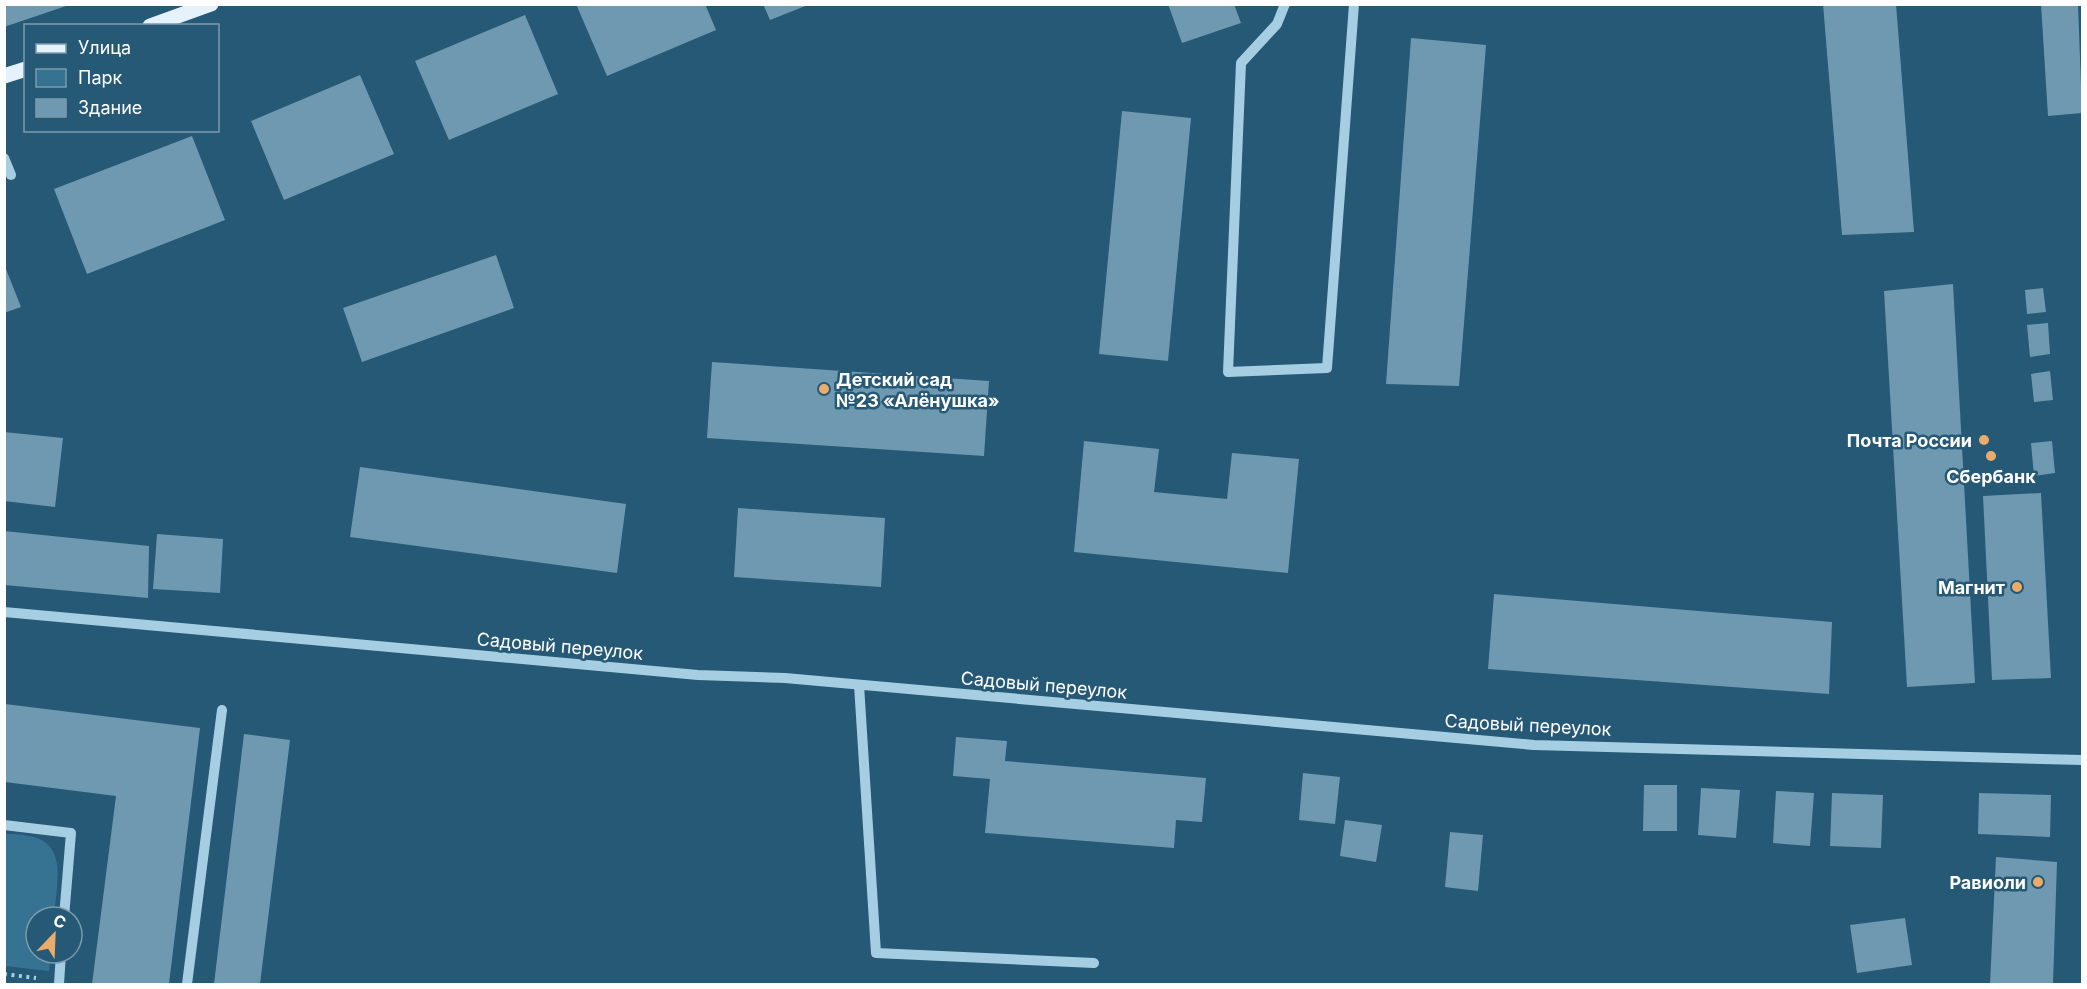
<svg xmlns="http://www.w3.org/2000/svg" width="2087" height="989" viewBox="0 0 2087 989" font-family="Inter,sans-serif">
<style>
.green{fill:#367292}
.building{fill:#6e99b1}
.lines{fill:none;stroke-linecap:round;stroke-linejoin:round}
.path{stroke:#a6cee2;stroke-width:4;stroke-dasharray:3 4.5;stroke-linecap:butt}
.minor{stroke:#a6cee2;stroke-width:10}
.major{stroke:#e5f2fc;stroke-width:15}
.poi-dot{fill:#ebac6b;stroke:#255976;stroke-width:2}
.labels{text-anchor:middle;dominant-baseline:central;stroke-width:5;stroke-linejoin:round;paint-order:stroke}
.poi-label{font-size:18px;font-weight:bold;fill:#fff;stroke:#255976;text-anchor:end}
.street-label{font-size:18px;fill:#fff;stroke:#255976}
</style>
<rect width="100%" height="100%" fill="#255976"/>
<path class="green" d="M5,834c7,0 16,0 24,2 41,7 27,52 25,81h-18v36h15l-2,18 -44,-5z"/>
<path class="building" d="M4,4h65v1l-65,22z
M576,4h129l11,26 -109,46z
M763,4h45v1l-38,15z
M1168,4h66l7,19 -59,20z
M1823,4h73l18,228 -72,3z
M2041,4h37l4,109 -34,3z
M525,15l33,79 -109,46 -34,-79z
M1411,38l75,7 -27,341 -73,-2z
M360,75l34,79 -110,46 -33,-79z
M1122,111l69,7 -23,243 -69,-7z
M192,136l33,84 -138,54 -33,-85z
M496,255l18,53 -152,54 -19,-54z
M4,264l17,43 -17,6z
M1953,284l22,399 -68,4 -23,-396z
M2043,288l3,24 -19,2 -2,-24z
M2048,323l2,31 -20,3 -3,-32z
M712,362l277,19 -5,75 -277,-18z
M2050,371l3,29 -19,2 -3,-28z
M4,432l59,6 -8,69 -51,-6z
M1084,441l75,8 -5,43 73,7 5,-46 67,6 -11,114 -214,-21z
M2052,441l3,32 -21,3 -3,-33z
M360,467l266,37 -9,69 -267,-36z
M2041,493l10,185 -59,2 -9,-184z
M738,508l147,10 -4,69 -147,-10z
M4,531l145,15 -1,52 -144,-13z
M157,534l66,5 -3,54 -67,-4z
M1494,594l338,28 -3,72 -341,-25z
M5,704l195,24 -31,256h-77l24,-188 -111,-14z
M244,734l46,6 -30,244h-46z
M956,737l51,4 -2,20 201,17 -4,44 -26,-2 -2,28 -189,-15 5,-54 -37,-3z
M1303,773l37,4 -5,47 -36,-4z
M1644,785h33v46h-34z
M1701,788l39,2 -4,48 -38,-3z
M1776,791l38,2 -4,53 -37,-3z
M1832,793l51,2 -2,53 -51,-2z
M1979,793l72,2 -1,42 -72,-3z
M1345,820l37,5 -6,37 -36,-6z
M1450,832l33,3 -5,56 -33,-4z
M1996,857l61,5 -4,122h-63z
M1905,918l7,47 -55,8 -7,-48z"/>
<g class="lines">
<path class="path" d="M4,974l32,4"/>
<path class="minor" d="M1285,4l-8,20 -36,39 -13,309 99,-4 27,-364
M4,158l7,17
M4,612l694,63 87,3 749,67 548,15
M859,685l17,268 218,10
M4,825l67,8 -7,84
M59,984l2,-31
M187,984l35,-274"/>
<path class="major" d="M150,26l61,-22
M4,76l22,-7"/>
</g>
<g class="poi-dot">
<circle cx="824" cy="389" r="6"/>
<circle cx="1984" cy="440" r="6"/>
<circle cx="1991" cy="456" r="6"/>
<circle cx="2017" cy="587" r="6"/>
<circle cx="2038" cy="882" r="6"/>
</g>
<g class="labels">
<g class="poi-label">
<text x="836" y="379" text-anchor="start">Детский сад<tspan x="836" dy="21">№23 «Алёнушка»</tspan></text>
<text x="1972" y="440">Почта России</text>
<text x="1991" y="476" text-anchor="middle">Сбербанк</text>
<text x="2005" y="587">Магнит</text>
<text x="2026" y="882">Равиоли</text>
</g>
<g class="street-label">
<text transform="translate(560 646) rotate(5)">Садовый переулок</text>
<text transform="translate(1044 685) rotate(5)">Садовый переулок</text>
<text transform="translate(1528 725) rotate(3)">Садовый переулок</text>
</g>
</g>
<rect width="2087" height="989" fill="none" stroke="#ffffff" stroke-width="12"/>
<rect x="24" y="24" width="195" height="108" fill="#255976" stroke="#7c9bad" stroke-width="1.5"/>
<rect x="36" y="44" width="30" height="9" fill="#e5f2fc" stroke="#7c9bad" stroke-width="1.5"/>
<text x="78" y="54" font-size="18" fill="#ffffff">Улица</text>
<rect x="36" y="69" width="30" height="18" fill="#367292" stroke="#7c9bad" stroke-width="1.5"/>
<text x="78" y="84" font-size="18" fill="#ffffff">Парк</text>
<rect x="36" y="99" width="30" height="18" fill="#6e99b1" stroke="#7c9bad" stroke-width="1.5"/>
<text x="78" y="114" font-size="18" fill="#ffffff">Здание</text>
<g transform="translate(54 935) rotate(23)"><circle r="28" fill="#255976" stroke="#7c9bad" stroke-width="1.5"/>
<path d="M0-4.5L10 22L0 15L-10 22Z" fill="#ebac6b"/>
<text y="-9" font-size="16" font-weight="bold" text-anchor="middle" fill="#ffffff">С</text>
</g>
</svg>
